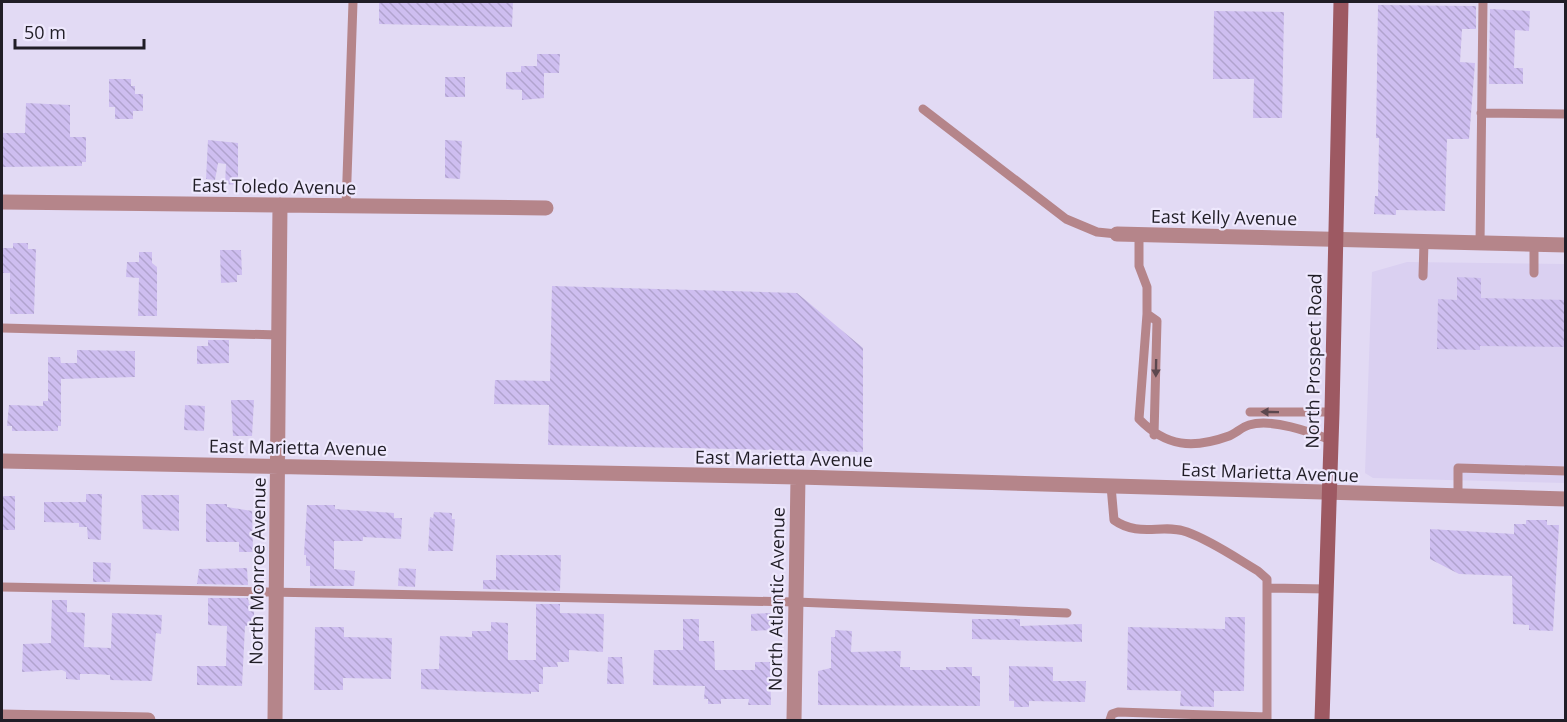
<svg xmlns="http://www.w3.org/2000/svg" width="1567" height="722" viewBox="0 0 1567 722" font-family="'Open Sans',sans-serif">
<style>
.built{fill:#dad0f1}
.building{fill:url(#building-back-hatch)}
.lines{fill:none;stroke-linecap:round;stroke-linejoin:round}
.lane{stroke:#b5858a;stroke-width:9}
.street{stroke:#b5858a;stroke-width:15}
.secondary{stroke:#9d5962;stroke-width:15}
.oneway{fill:#5c474e}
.labels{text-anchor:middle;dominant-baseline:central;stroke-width:4.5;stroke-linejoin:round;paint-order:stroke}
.street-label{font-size:18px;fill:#201d26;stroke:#eee8fd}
</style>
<defs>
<pattern id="building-back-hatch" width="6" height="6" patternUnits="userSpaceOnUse" patternTransform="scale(1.5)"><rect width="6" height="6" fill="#cebef0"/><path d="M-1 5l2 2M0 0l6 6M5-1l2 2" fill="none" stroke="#b1a3ce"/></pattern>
</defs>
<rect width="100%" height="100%" fill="#e2daf4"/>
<path class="built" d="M1407,262l158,2v219l-192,-5 -8,-5 7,-201z"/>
<path class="building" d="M379,2h134l-1,25 -133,-3z
M1378,5l98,1v23h-14l-2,33 15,1 -6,76h-22l-2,72 -49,-1v5l-22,-1 1,-18h3l1,-58h-3z
M1490,9l40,2 -1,20 -14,-1 -1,38h9v16h-34z
M1214,11l70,1 -2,106h-29l1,-39h-41z
M537,54h23l-1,19h-15v25l-22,2v-10l-16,-1v-17h15v-6h16z
M445,77h20v20h-20z
M109,79h22v7h4v8h8v17h-10v8h-18v-12h-6z
M26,103l44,2v32h16v25h-4v4l-79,1v-34h22z
M208,140l30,3v42l-13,-1 1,-20 -8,-1 -3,17 -9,-1z
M445,140l17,1 -2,38 -15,-1z
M13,243h15v6h8l-2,65h-24v-41h-7v-25h10z
M220,250h21l1,25h-5v7l-16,1z
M139,252h13v11l5,4v49h-19l1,-38 -13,-1 1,-15h12z
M1457,277l24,1v20l85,2v47l-86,-1v4l-43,-1 1,-50 19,1z
M552,286l245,7 66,55v104l-315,-7 1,-40 -55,-1 1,-24 55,1z
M208,340h21v23l-32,1v-18h11z
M77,350l58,1v26l-74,2v47h-3v5h-46v-5h-5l2,-21 34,1v-5h5v-44h12l1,6h16z
M231,400h23l-2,36h-19z
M185,405l20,1 -1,25 -20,-1z
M86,494h16l-1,46 -13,-1 -1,-12h-8v-4l-35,-1v-20h42z
M141,495h38v36l-36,-2z
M2,496h13v34h-13z
M206,504h21v3l25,4 1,41h-14v-10h-33z
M307,505h28v4l59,4v5h8l-1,21 -38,-2v4h-29v28l21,2 -1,15h-44v-20h-4v-11h-2z
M434,512l18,1v6h3l-2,32h-25l2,-34 3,1z
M1526,520h21v5h12l-6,106 -24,-1v-5l-16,-1 -1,-48 -53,-2 -29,-15v-30l84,5v-10h12z
M496,555h65l-1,36 -77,-2v-9h13z
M93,562l18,1 -1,19h-17z
M247,568l1,17 -51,-1 2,-15z
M399,568l17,1 -1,18 -17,-1z
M208,598h40l1,6h5v22h-9l-3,60 -45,-1v-19h29l1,-40 -19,-1z
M52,600h15v12l18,1 -1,34 27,1 1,-35 50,2 -1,19 -5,-1 -4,48 -42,-1v-5l-16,-1h-14v6l-14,-1v-7l-4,-2 -40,2 1,-28 28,-1z
M536,604h24v9l44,1 -1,38 -34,-2v12h-12l1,5h-15v17h-4v8h-8v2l-110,-5v-20h18l1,-33 32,1v-6h19v-9l17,1v37h28z
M770,613v17l-19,1v-17z
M1225,617h20l-1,74h-30v16l-34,-1 1,-15 -54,-1 1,-63 97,2z
M683,619h16v22h15l1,29h40v-8h15l1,43h-23l1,-6h-28v5h-13v-5h-4l1,-13 -52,-1 1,-35h29z
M972,619h48v7l62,-2v18l-110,-3z
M315,627h29v10l48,1 -1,41 -48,-1v12h-29z
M835,630l17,1 -1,21 50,-1 -1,16h10v3h36v-3h26v9h8v30l-162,-1v-34l13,-3v-31h4z
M608,657h14l2,27h-17z
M1009,666l44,1v14h33l-1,21 -56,-1v6h-15v-6h-5z"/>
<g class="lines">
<path class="lane" d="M923,109l143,110 31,13 20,2
M1481,113l85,1
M346,207l7,-205
M1139,235v31l8,21v27l-8,105c27,28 54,30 90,17 7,-3 13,-9 20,-11 23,-7 61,7 82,15
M1480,244l3,-242
M1534,273v-28
M1423,276l1,-34
M1147,314l10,7 -3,114
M2,328l277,7
M1250,412h82
M1111,486l3,34c25,18 49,3 73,12 25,9 49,26 71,39l9,8v141
M1458,496v-28l108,3
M2,587l794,15 271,11
M1268,588l58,1
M1110,720l2,-6 6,-2 149,5"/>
<path class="street" d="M2,202l544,6
M1117,234l449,11
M2,461l796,16 768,22
M2,717l146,3
M275,720l5,-515
M794,720l4,-243"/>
<path class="secondary" d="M1322,720l10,-308 9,-410"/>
</g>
<defs><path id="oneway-solid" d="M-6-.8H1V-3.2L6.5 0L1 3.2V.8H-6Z" transform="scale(1.5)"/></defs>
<g class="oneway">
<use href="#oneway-solid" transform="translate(1156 368) rotate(91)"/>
<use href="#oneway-solid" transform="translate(1270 412) rotate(-179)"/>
</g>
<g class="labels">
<g class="street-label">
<text transform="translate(274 186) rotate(1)">East Toledo Avenue</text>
<text transform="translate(1224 217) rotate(1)">East Kelly Avenue</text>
<text transform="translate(1313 361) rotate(-89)">North Prospect Road</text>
<text transform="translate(298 447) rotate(1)">East Marietta Avenue</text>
<text transform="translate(784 458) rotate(1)">East Marietta Avenue</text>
<text transform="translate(1270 472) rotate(2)">East Marietta Avenue</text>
<text transform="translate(257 571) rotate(-89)">North Monroe Avenue</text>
<text transform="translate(776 599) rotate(-89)">North Atlantic Avenue</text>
</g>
</g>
<rect width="1567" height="722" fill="none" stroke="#201d26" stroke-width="6"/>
<path d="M15 39v9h129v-9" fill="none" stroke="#201d26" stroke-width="3"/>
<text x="24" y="39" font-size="18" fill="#201d26" stroke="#eee8fd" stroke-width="4.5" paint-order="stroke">50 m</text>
</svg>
